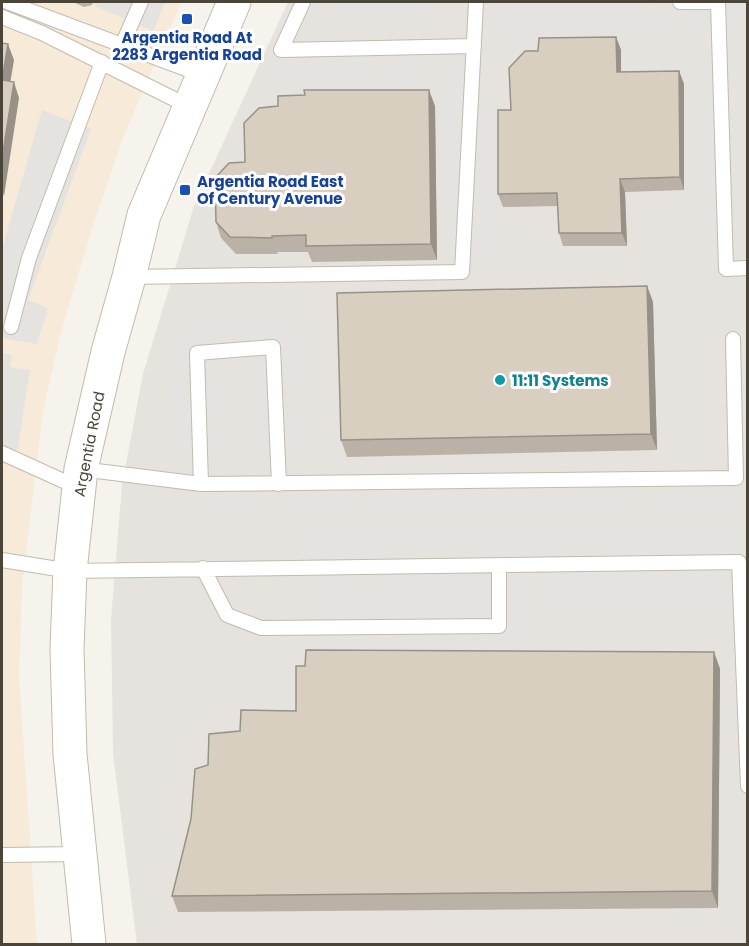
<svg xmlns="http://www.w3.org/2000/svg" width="749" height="946" viewBox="0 0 749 946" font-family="Poppins,sans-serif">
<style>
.commercial{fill:#f7ead8}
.industrial{fill:#e6e2dd}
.parking{fill:#e5e3e0}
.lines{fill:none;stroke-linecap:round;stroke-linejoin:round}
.service-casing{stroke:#c2bbae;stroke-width:16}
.tertiary-casing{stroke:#c2bbae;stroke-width:35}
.service{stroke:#fff;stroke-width:14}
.tertiary{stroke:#fff;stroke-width:33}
.wall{fill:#bab2a6}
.shaded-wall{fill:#979187}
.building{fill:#d8cfc1;stroke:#979187;stroke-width:1.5}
.transit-dot{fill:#1a4fb4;stroke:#fff;stroke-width:2}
.culture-dot{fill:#0f9aa8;stroke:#fff;stroke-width:2}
.labels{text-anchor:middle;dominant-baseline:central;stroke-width:6;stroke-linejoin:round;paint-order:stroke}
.transit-label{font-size:15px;font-weight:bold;fill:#164399;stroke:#fff}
.culture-label{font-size:15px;font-weight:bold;fill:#0d838f;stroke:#fff;text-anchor:start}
.street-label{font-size:15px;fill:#4b4439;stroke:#fff}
</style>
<rect width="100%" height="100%" fill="#f6f3ec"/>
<path class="commercial" d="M2,2h179l-58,136 -29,84 -33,110 -18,79 -21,176 -3,89 18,268h-35z"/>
<path class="industrial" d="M288,2h459v942h-610l-24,-191 -2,-134 11,-134 21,-111 51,-168z"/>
<path class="parking" d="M97,2h68l-12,29 -58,-25z
M340,2h87v9l-87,-1z
M497,2h145l1,4 33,-1 2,37 -178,8z
M687,2h56v34h-56z
M318,33l53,1v38h17v-34h39l-1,46h-19v20l-109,-2v-11l-29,-1v-26l49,1z
M491,47l4,216 -50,1 -4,-216z
M693,51l51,1 -1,179 -51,-1z
M42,110l49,19 -63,171 20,8 -11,36 -35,-6v-89z
M286,318l1,19 15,-1 3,58 -19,1 1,22h22l2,45 -19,1 -1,-20 -44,2 -4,-74 17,-1v-9l-49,2 1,13 18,-1 4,82 -43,1 -1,-7h-15l-6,-114 22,-1v-14z
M2,353l10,2 -2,12 20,3 -13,83 -15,-3z
M747,491v19l-93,3v-19z
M633,492l1,21 -456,7v-21z
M747,526v86l-212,-1 -1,-32h-10l3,72 -200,5 -3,-16 -7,1 -4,-63 -38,1 -3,-48z"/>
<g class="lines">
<g class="service-casing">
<path id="service" d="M7,2l195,73
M303,2l-22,48 193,-4
M680,2h38
M718,2l8,267 22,-1
M2,17l40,16 148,74
M122,45l19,-43
M130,277l332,-5 14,-270
M11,327l18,-69 73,-196
M2,453l77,35
M81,469l120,15 535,-6 -3,-139
M201,484l-4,-131 76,-6 6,137
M2,560l68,11 669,-9 9,224
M203,568l24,47 34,13 238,-2v-61
M2,855l77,-1"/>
</g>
<g class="tertiary-casing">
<path id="tertiary" d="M89,944l-19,-190 -3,-105 3,-78 11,-102 27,-117 21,-75 15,-62 90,-213"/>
</g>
<use href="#service" class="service"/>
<use href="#tertiary" class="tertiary"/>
</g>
<path class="wall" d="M73,2h20l-1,3 -8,2z
M616,37l5,13v22l58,-1 5,13v106l-59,2 2,54h-64l-4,-13 -1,-27 -55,1 -5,-13 13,-84 27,-59z
M278,106h157l2,154 -125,2 -4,-10h-31l1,2h-42l-15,-16 -5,-16 29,-60z
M647,286l6,16 4,148 -310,7 -6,-17z
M714,652l6,17 -2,239 -540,4 -6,-16 36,-131 32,-34 56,-20z"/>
<path class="shaded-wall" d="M616,37l5,13v34l-4,-12z
M8,44l6,16 -6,36 -6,-16z
M679,71l5,13v106l-4,-13z
M14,82l5,16 -15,98 -2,-6v-32z
M429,90l6,16 2,154 -6,-16z
M620,179l5,13 2,54 -5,-13z
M647,286l6,16 4,148 -6,-16z
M714,652l6,17 -2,239 -6,-17z"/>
<path class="building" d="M616,37l1,35 62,-1 1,106 -60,2 2,54h-63l-2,-40 -59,1v-84h13l-2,-42 16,-17h13l1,-13z
M2,43l6,1 -6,36 12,2 -12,76z
M304,90h125l2,154 -125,2v-11l-34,1v2l-42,-1 -14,-15 -1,-44 14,-15 16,-1 -1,-39 15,-15 19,-2v-10l27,-1z
M647,286l4,148 -310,6 -4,-147z
M306,650l408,2 -2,239 -540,5 19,-77 4,-50 13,-4 1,-31 31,-3 1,-21 55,1v-45h9z"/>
<g class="transit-dot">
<rect x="181" y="13" width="12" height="12" rx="3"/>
<rect x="179" y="184" width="12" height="12" rx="3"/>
</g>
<circle class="culture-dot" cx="500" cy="380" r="6"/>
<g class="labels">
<g class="transit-label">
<text x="187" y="37">Argentia Road At<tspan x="187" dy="17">2283 Argentia Road</tspan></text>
<text x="197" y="181" text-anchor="start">Argentia Road East<tspan x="197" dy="17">Of Century Avenue</tspan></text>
</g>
<g class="culture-label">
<text x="512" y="380">11:11 Systems</text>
</g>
<g class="street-label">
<text transform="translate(89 444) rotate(-79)">Argentia Road</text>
</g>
</g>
<rect width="749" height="946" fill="none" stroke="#4b4439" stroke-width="6"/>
</svg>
